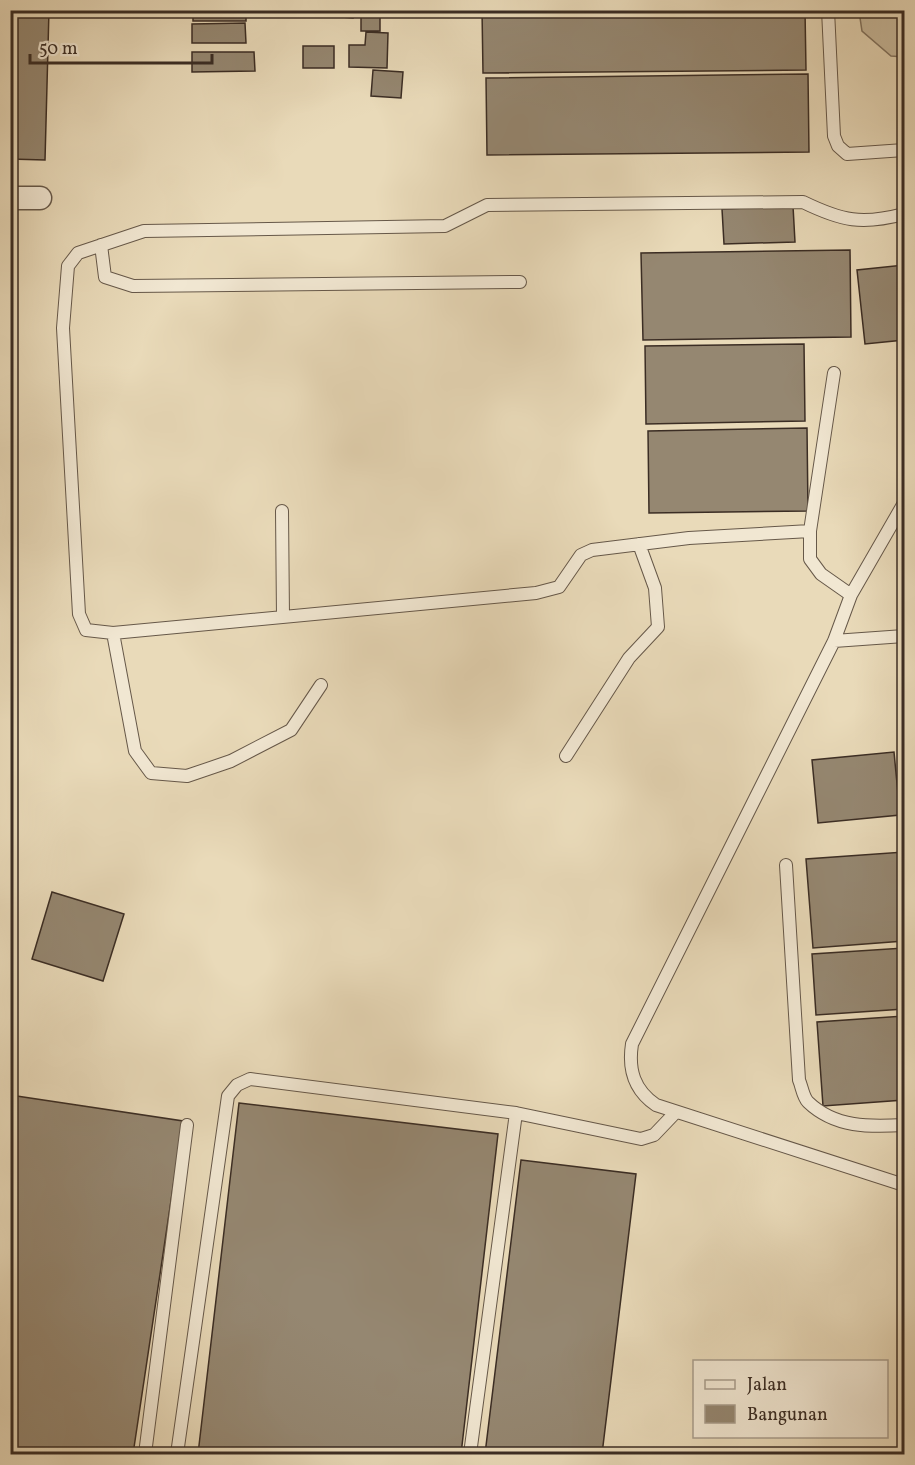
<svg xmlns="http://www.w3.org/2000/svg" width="915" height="1465" viewBox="0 0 915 1465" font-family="Vollkorn,serif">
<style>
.green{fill:#cbbda0;stroke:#837562;stroke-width:1.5}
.building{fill:#958771;stroke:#3b2d24;stroke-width:1.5}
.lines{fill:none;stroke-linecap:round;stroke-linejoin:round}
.service-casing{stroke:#665849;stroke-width:14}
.minor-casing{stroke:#665849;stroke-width:25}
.service{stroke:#f1e7d2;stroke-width:12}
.minor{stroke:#f1e7d2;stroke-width:22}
</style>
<rect width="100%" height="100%" fill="#e9dab9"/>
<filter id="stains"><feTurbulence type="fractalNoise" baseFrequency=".00333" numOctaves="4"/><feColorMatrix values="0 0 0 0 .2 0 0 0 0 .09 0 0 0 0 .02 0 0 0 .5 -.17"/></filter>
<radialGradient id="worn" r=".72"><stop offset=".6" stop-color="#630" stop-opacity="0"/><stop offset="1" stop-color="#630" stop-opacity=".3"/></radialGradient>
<path class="green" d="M859,11h45v46l-13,-1 -29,-25z"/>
<path class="building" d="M14,10h35l-4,150 -35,-1z
M193,10h53v11h-53z
M293,10h60v8l-60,-5z
M361,10h19v21h-19z
M482,10h323l1,60 -323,3z
M245,23l1,20h-54v-19z
M366,32l22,1 -1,35 -38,-1v-22h16z
M303,46h31v22h-31z
M192,52h62l1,19 -63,1z
M373,70l30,2 -2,26 -30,-2z
M808,74l1,78 -322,3 -1,-77z
M793,206l2,36 -71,2 -2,-35z
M850,250l1,87 -208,3 -2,-87z
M904,265v75l-39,4 -8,-74z
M804,344l1,77 -159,3 -1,-78z
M807,428l1,83 -159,2 -1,-82z
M894,752l6,63 -82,8 -6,-63z
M904,852v89l-91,7 -7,-89z
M52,892l72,22 -21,67 -71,-22z
M904,948v61l-88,6 -4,-61z
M904,1016v84l-81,6 -6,-84z
M10,1095l173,26 -50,333h-123z
M239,1103l259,31 -37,320h-263z
M521,1160l115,14 -34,280h-117z"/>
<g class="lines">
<g class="service-casing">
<path id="service" d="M828,10l6,126 4,10 9,8 57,-4
M101,245l4,32 28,9 387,-4
M834,373l-24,158v28l11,15 30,21
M904,503l-53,92 -17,46 -202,403c-4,26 2,46 24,61l248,80
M282,511l1,106
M810,531l-121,7 -97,12 -11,5 -22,32 -23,6 -423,40 -27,-3 -7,-16 -16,-286 5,-62 10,-13 66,-22 301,-5 42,-21 316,-3c39,19 59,23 101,12
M113,633l22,118 16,22 36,3 44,-15 60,-31 30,-45
M834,641l70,-5
M566,756l63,-98 29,-31 -3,-39 -16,-44
M786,865l13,215c3,7 4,17 9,22 27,26 62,25 96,23
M145,1454l42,-329
M177,1454l51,-358 9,-11 13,-6 266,34 125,26 13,-4 21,-22
M470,1454l46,-341"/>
</g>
<g class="minor-casing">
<path id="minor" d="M10,198h30"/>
</g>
<use href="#service" class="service"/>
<use href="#minor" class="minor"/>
</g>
<rect width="915" height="1465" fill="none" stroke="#e9dab9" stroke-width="36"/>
<rect x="12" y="12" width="891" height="1441" fill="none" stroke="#3b2d24" stroke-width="3"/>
<rect x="18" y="18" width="879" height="1429" fill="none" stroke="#3b2d24" stroke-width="1.5"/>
<rect x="693" y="1360" width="195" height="78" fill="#f1e7d2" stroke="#a89d8c" stroke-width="1.5"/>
<rect x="705" y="1380" width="30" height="9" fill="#f1e7d2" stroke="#a89d8c" stroke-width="1.5"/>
<text x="747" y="1390" font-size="18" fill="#3b2d24">Jalan</text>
<rect x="705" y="1405" width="30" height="18" fill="#958771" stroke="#a89d8c" stroke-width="1.5"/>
<text x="747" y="1420" font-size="18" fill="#3b2d24">Bangunan</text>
<path d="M30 54v9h182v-9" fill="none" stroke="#3b2d24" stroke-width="3"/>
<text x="39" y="54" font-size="18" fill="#3b2d24" stroke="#f1e7d2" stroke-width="4.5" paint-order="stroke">50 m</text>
<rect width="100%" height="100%" filter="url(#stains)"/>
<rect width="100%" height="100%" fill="url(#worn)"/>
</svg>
